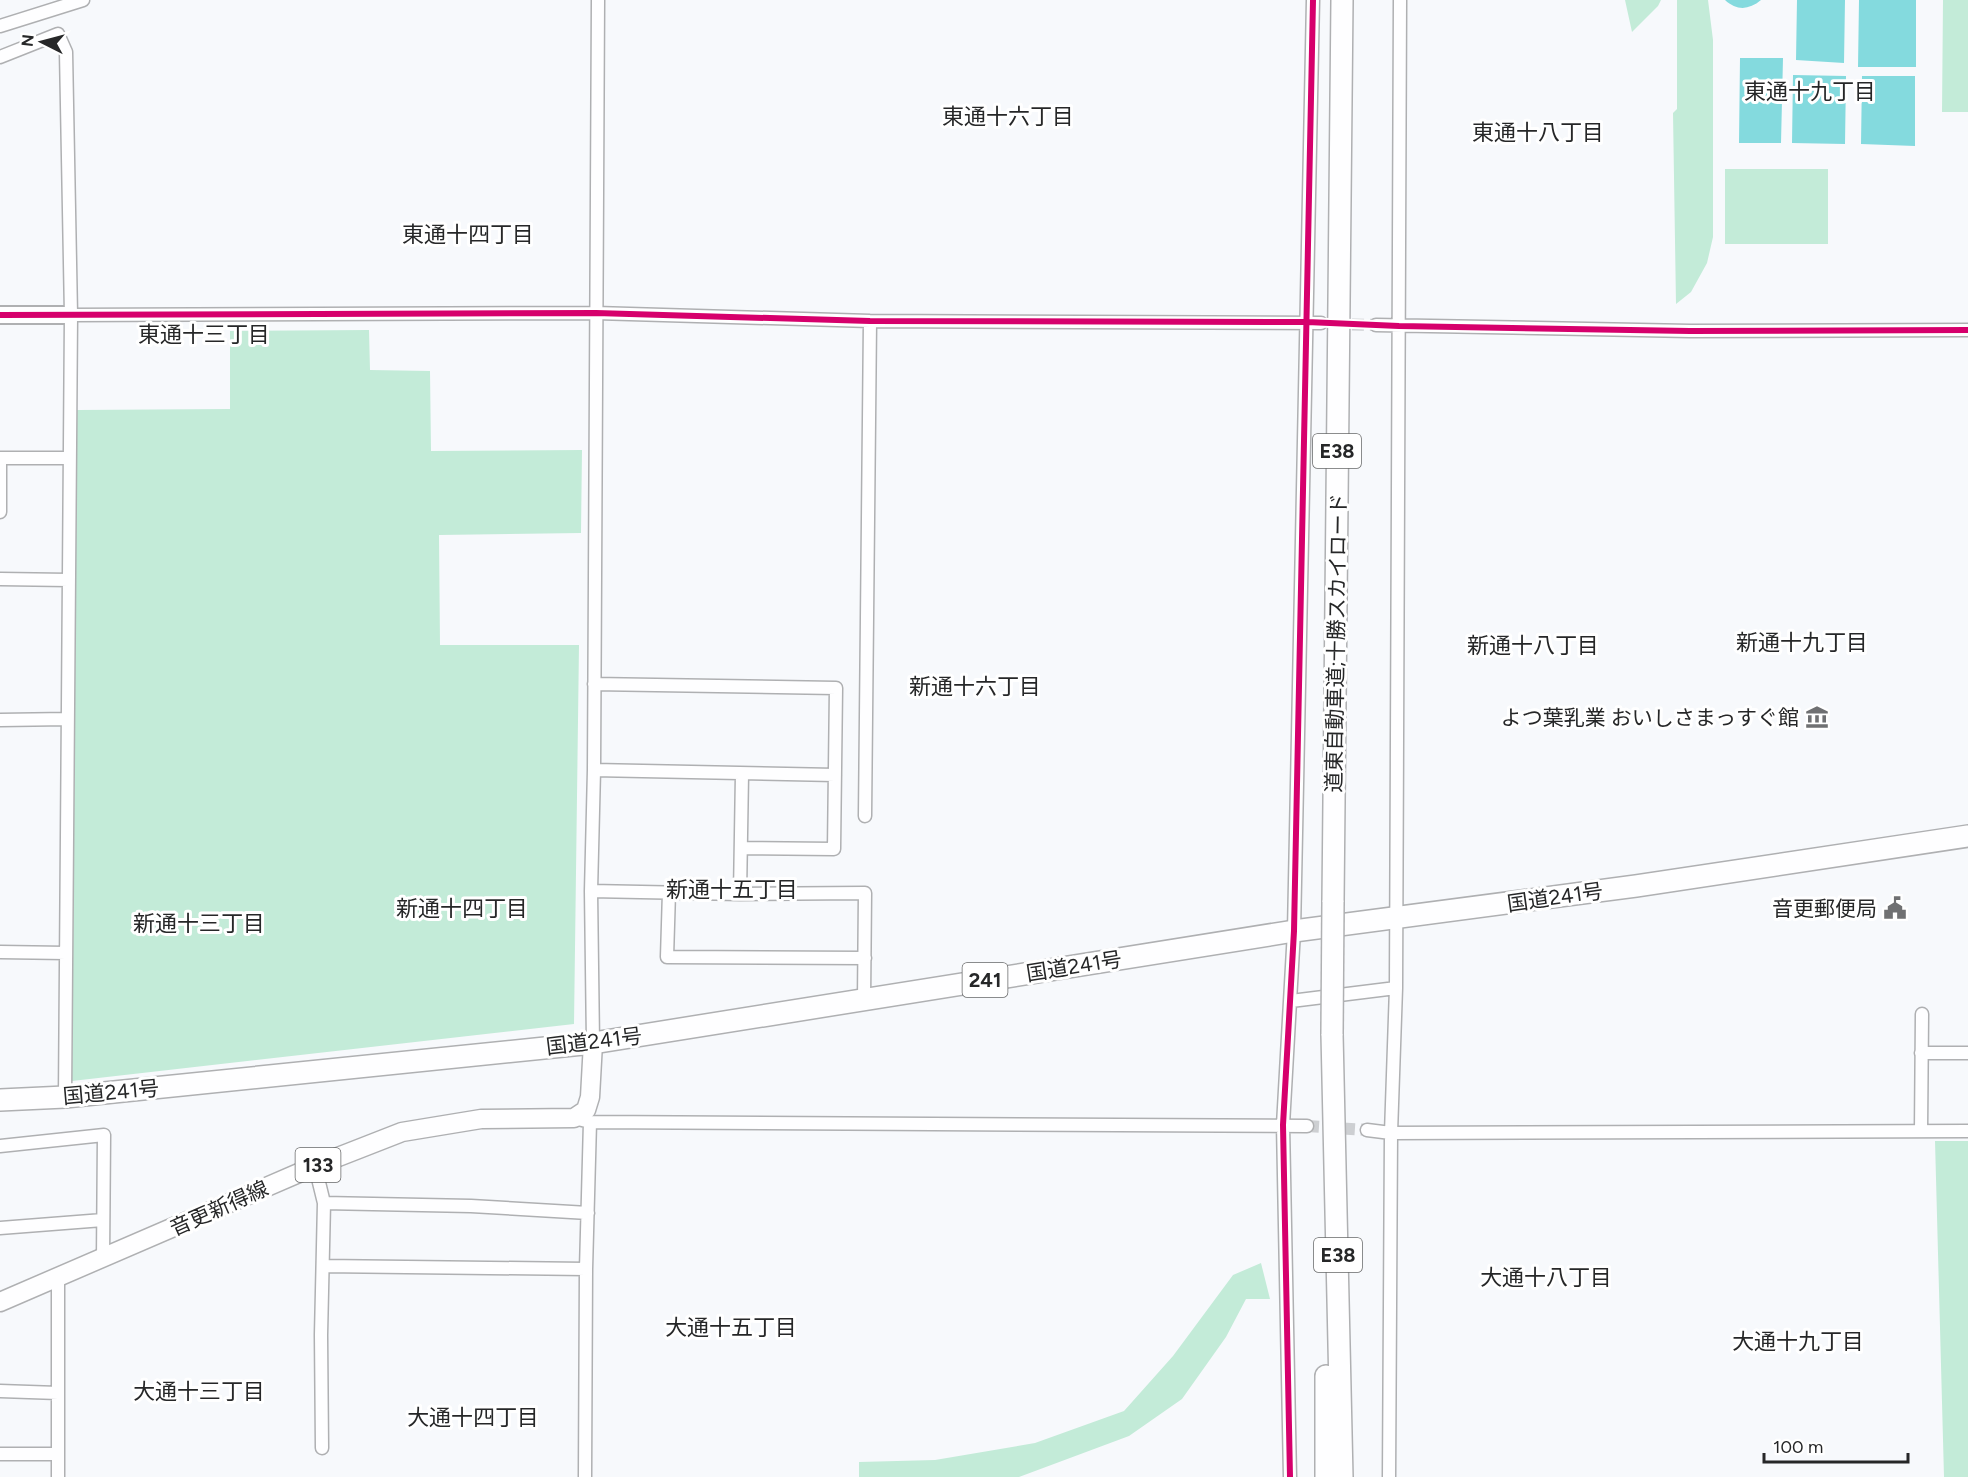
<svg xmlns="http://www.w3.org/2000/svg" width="1968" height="1477" viewBox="0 0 1968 1477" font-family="Figtree,'Noto Sans JP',sans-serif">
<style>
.green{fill:#c3ebd8}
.water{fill:#84dade}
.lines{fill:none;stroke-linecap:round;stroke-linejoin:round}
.street-tunnel{stroke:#cdcfd2;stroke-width:12;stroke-dasharray:12 6;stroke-linecap:butt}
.street-casing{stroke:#afb0b2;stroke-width:15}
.secondary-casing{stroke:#afb0b2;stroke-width:20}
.primary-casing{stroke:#afb0b2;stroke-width:21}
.highway-casing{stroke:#afb0b2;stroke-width:24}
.street{stroke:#fefeff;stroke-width:12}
.secondary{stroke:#fefeff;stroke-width:16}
.primary{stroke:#fefeff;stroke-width:18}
.highway{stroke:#fefeff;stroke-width:21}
.highway-bridge-casing{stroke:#afb0b2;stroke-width:24;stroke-linecap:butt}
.highway-bridge{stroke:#fefeff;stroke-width:21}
.cycleway-casing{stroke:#fff;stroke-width:10}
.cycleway{stroke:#d6006c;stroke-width:6}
.labels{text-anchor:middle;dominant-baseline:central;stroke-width:6;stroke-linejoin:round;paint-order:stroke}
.shield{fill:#fff;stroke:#676868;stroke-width:1.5}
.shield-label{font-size:20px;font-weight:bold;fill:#262728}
.street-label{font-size:21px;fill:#262728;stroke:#fff}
.poi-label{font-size:21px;fill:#262728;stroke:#fff;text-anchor:end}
.neighbourhood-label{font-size:22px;fill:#262728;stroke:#fff}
</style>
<rect width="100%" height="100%" fill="#f7f9fc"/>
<path class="green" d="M1625,0h36l-3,6 -26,26z
M1677,0h31l5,40v197l-6,26 -16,29 -15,12 -3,-191 4,-4z
M1943,0h25v112h-26z
M1725,169h103v75h-103z
M369,330l1,40 60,1 1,80 151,-1 -1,83 -142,2 1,110h139l-5,379 -502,57 5,-671 153,-1v-78z
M1935,1141h33v336h-24z
M1261,1263l9,36h-24l-20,38 -44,62 -53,37 -110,41h-160v-15l76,-2 100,-17 89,-32 49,-55 60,-81z"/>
<path class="water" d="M1725,0h36c-12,10 -24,11 -36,0z
M1797,0h48l-1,63 -48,-3z
M1859,0h57v67h-58z
M1740,58h43l-2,85h-42z
M1793,75l53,1 -1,68 -53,-1z
M1862,76h53v70l-54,-2z"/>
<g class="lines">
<path class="street-tunnel" d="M1334,324l42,1
M1307,1126l60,4"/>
<g class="street-casing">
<path id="street" d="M0,26l83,-26
M0,57l58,-23 8,18 5,263 -6,782
M71,315l525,-2 274,8 451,2
M1376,325l314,6 278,-1
M0,458h69
M0,512v-54
M0,579l69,1
M594,684l242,4 -2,161 -93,-1
M0,720l67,-1
M594,770l241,5
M865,816l5,-495
M591,891l149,3 125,-1 -1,107
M669,892l-2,65 198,1
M740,894l2,-120
M0,952l66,1
M1291,1001l105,-13
M593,1043l-2,-152 3,-121 4,-770
M1921,1053h47
M574,1118l16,4 717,4
M1367,1130l24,3 577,-2
M1921,1131l1,-117
M0,1146l104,-11 -1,124
M315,1166l9,37 -3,132 1,113
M324,1203l147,3 117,7
M0,1228l103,-8
M323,1266l263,3
M0,1391l58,2
M0,1454h58
M58,1477v-199
M585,1477l1,-208 4,-147
M1290,1477l-7,-352 11,-194 19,-931
M1389,1477l2,-344 5,-145 4,-988"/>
</g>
<g class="secondary-casing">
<path id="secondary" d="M0,315h71"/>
</g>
<g class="primary-casing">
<path id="primary" d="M0,1302l315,-136 87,-34 79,-13 93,-1 12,-8 4,-13 3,-54"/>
</g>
<g class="highway-casing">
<path id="highway" d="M1333,902l9,-902
M1332,1034l10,443
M0,1100l65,-3 528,-54 701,-112 342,-45 332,-50
M1326,1477v-101"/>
</g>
<use href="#street" class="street"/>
<use href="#secondary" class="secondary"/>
<use href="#primary" class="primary"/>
<use href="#highway" class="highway"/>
<g class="highway-bridge-casing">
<path id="highway-bridge" d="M1332,1034l1,-132"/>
</g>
<use href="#highway-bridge" class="highway-bridge"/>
<g class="cycleway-casing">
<path id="cycleway" d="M0,315l596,-2 274,8 437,1 92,4 291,5 278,-1
M1290,1477l-7,-352 11,-194 19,-931"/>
</g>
<use href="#cycleway" class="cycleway"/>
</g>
<defs>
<g id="museum-bare" transform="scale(1.8)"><path d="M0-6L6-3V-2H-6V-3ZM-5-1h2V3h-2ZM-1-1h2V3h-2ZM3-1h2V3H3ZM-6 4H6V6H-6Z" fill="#6f7072" stroke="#fff" stroke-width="2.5" paint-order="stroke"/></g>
<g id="civic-bare" transform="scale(1.8)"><path d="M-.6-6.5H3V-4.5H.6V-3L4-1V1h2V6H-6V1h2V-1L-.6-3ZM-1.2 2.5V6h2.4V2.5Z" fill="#6f7072" stroke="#fff" stroke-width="2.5" paint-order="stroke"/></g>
</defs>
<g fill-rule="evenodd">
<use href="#museum-bare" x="1817" y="717"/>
<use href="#civic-bare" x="1895" y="908"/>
</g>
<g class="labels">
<g class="shield">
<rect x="1313" y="434" width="48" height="34" rx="4.5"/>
<rect x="962.5" y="963" width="45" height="34" rx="4.5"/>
<rect x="295.5" y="1148" width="45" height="34" rx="4.5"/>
<rect x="1314" y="1238" width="48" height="34" rx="4.5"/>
</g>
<g class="shield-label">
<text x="1337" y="451">E38</text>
<text x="985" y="980">241</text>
<text x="318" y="1165">133</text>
<text x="1338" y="1255">E38</text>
</g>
<g class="street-label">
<text transform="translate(1336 643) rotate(-89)">道東自動車道;十勝スカイロード</text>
<text transform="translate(1555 897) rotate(-8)">国道241号</text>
<text transform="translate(1074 966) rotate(-9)">国道241号</text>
<text transform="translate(594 1041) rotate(-7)">国道241号</text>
<text transform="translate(111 1092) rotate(-5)">国道241号</text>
<text transform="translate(219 1208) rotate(-24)">音更新得線</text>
</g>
<g class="poi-label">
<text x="1799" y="717">よつ葉乳業 おいしさまっすぐ館</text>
<text x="1877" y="908">音更郵便局</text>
</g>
<g class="neighbourhood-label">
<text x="1810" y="91">東通十九丁目</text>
<text x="1008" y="116">東通十六丁目</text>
<text x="1538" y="132">東通十八丁目</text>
<text x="468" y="234">東通十四丁目</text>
<text x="204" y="334">東通十三丁目</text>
<text x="1802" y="642">新通十九丁目</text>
<text x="1533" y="645">新通十八丁目</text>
<text x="975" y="686">新通十六丁目</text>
<text x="732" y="889">新通十五丁目</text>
<text x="462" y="908">新通十四丁目</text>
<text x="199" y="923">新通十三丁目</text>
<text x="1546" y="1277">大通十八丁目</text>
<text x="731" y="1327">大通十五丁目</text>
<text x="1798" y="1341">大通十九丁目</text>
<text x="199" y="1391">大通十三丁目</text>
<text x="473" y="1417">大通十四丁目</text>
</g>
</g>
<g transform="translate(42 42) rotate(276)" stroke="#ffffff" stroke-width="4.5" paint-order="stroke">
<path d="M0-4.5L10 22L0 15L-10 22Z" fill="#262728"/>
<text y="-9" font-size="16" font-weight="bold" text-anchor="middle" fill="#262728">N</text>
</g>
<path d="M1764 1453v9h144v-9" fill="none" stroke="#262728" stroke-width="3"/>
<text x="1773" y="1453" font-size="18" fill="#262728" stroke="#ffffff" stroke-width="4.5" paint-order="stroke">100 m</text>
</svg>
